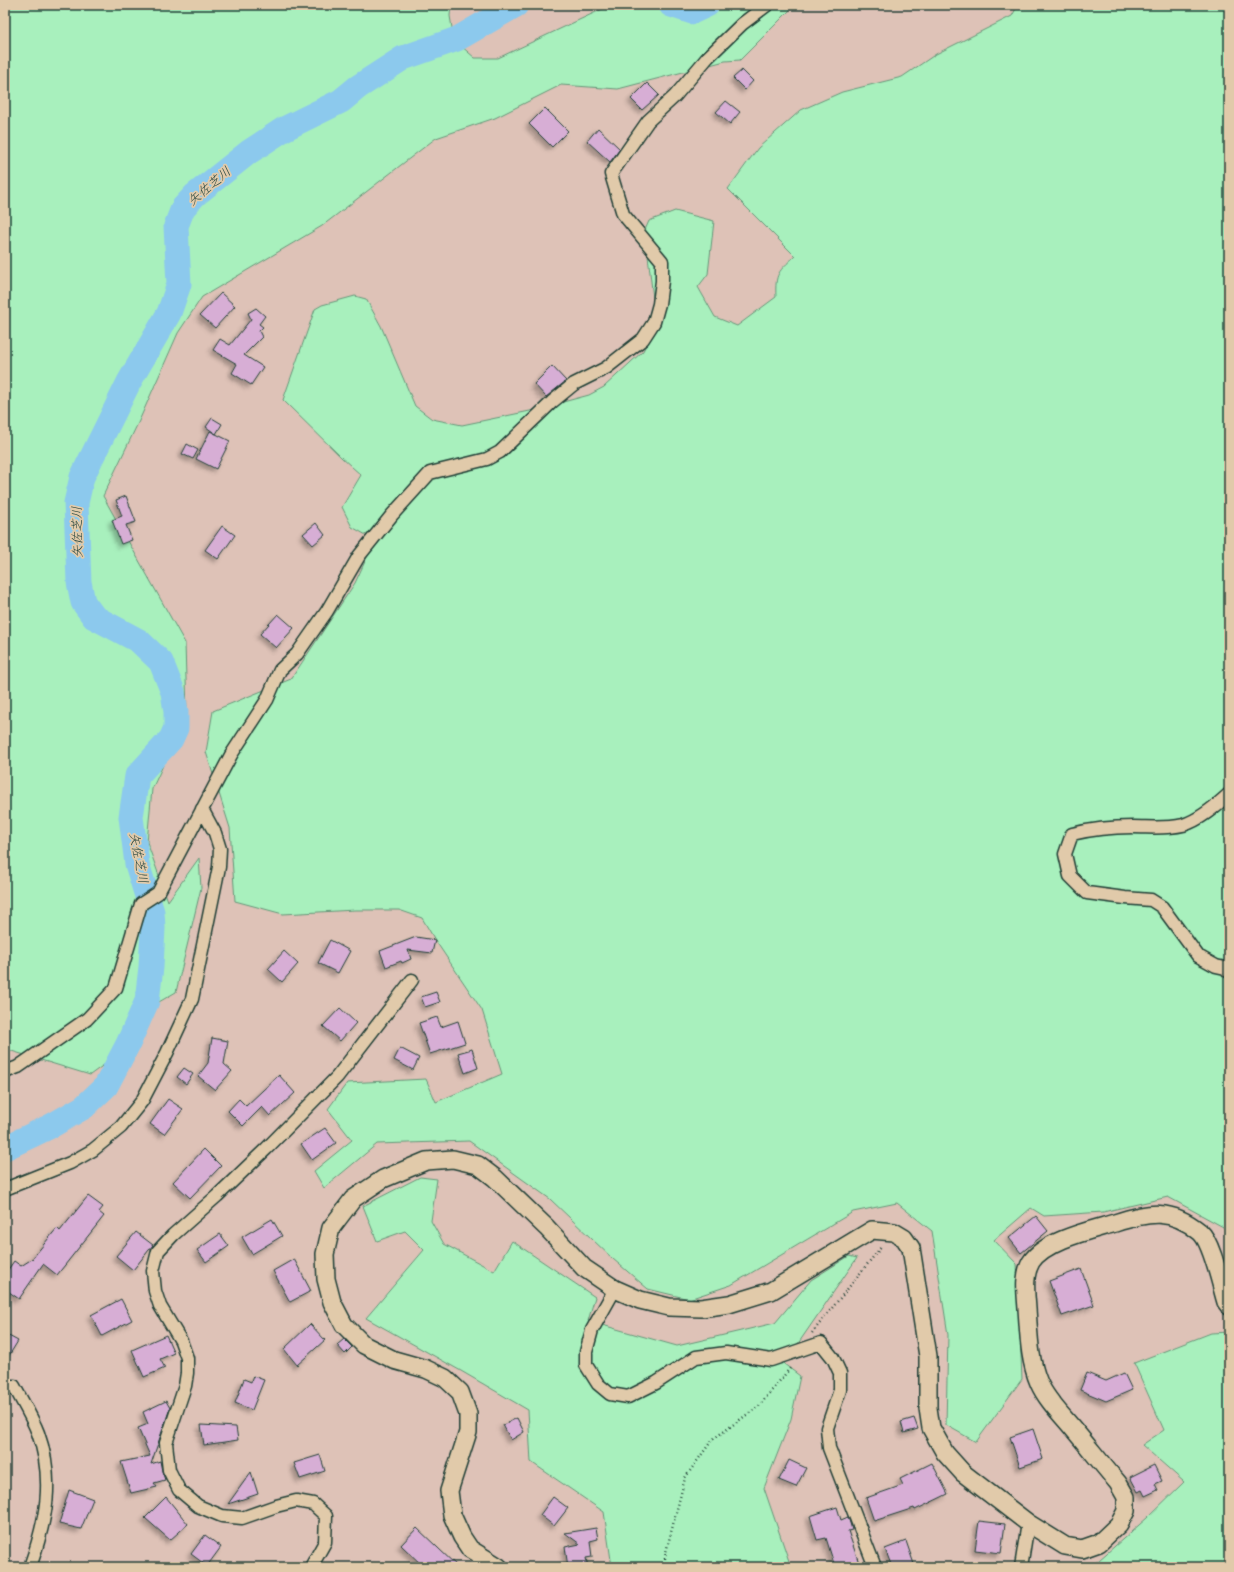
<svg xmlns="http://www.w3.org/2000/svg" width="1234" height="1572" viewBox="0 0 1234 1572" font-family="'Comic Neue','Klee One',sans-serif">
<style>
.green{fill:#a8f0bd;stroke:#649678}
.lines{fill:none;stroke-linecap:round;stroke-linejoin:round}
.river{stroke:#8cc9ed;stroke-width:25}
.building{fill:#d7aed5;stroke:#1f3d34;filter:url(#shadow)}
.street-casing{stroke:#1f3d34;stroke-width:15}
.secondary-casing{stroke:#1f3d34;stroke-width:20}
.path{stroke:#1f3d34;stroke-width:2.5;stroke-dasharray:1 3;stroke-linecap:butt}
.street{stroke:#e1caaa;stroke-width:12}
.secondary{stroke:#e1caaa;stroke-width:17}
.labels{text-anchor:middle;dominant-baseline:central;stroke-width:3.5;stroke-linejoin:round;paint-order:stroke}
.water-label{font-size:13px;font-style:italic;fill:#24443d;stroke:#e1caaa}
</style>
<defs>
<filter id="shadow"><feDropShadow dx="-3.5" dy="3.5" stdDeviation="2" flood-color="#0004"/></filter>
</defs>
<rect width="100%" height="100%" fill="#dec2b7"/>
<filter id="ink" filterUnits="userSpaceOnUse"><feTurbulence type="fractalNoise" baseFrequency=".025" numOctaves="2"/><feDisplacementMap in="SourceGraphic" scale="8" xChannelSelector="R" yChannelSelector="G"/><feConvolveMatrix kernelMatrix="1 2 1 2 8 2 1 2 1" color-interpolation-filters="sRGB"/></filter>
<g filter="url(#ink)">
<path class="green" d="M5,5h446l-1,11 4,24 21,18h23l113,-53h184l-55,55 -15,1 -107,28 -57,-4 -66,33 -59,20 -114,88 -120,71 -24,36 -39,88 -36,75 82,147 2,71 -35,75 -5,53 21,59 31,-43 2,30 -25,104 -41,24 -26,45 -19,14 -85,-26z
M1018,5h211v1243l-4,-20 -57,-31 -65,15 -59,4 -13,-8 -37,32 23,24 5,115 -46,63 -30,-17 2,-90 -16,-104 -35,-28 -44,9 -122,73 -42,14 -41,-10 -35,-30 -63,-60 -81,-58 -92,3 -53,44 -10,-17 38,-31 -24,-31 19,-26 79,-4 10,23 66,-28 -20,-64 -47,-70 -13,-22 -23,-8h-44l-72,4 -48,-13 -5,-73 -24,-76 7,-41 78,-32 64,-96 20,-43 -23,-13 -10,-20 19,-32 -19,-17 -59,-58 32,-91 7,-4 33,-9 11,3 15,27 34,80 17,13 30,6 68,-14 59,-16 15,-8 39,-36 13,-27 -11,-94 4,-9 26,-10 39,10 -6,53 -10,13 17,30 22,9 39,-29c-1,-24 2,-25 19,-41l-67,-67 30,-41 43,-38 41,-18 60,-15 34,-23 76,-38z
M420,1177l17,2 -6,42 13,23 50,27 18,-30 83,56 -7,24 89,25 98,-23 36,-43 38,-24 8,2 -73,106 16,12 -9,43 -27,69 27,79h-179l-8,-55 -73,-50 -3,-52 -67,-39 -95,-53 58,-68 -19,-19 -28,10 -14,-35z
M1229,1332v235h-138l56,-49 37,-36 -42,-37 22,-15 -30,-67 77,-30z"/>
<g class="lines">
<path class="river" d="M671,5l21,7 15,-7
M5,1148l46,-22 33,-19 22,-21 22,-42 19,-43 4,-34 2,-39 -1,-16 -15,-48 -6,-47 6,-41 34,-37 5,-11v-16l-3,-20 -12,-30 -22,-21 -45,-24 -11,-15 -4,-20 -3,-79 6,-26 47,-95 40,-69 10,-29 -3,-58 7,-18 12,-13 54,-43 35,-23 57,-28 17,-14 45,-29 54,-19 59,-34"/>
</g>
<path class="building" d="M742,70l11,11 -8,9 -12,-12z
M647,83l12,12 -17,15 -11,-11z
M726,101l14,11 -10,12 -14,-12z
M545,108l23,23 -16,16 -23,-23z
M598,128l22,21 -10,13 -23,-21z
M221,293l14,13 -20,22 -15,-13z
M256,308l9,8 -6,8 4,3 -4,4 3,6 -18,18 19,12 -12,18 -19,-12 5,-9 -24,-14 7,-11 10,6 21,-26 -3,-6z
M552,366l14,15 -20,16 -12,-13z
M212,418l10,6 -6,10 -10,-7z
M210,431l20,10 -14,28 -20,-10z
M187,444l11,6 -5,9 -11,-5z
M126,496l10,26 -10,3 6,15 -11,4 -9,-24 10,-4 -6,-16z
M316,523l9,12 -12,10 -10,-11z
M222,526l13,9 -17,24 -13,-9z
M278,614l16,14 -18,20 -16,-14z
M416,937l19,3 -3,13 -24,-3 3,9 -9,4 -1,-2 -15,6 -6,-16z
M330,940l20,11 -12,22 -20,-10z
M284,951l14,13 -16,18 -14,-13z
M436,992l4,10 -15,5 -4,-10z
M340,1008l16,15 -16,18 -17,-15z
M437,1017l4,10 17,-6 7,22 -35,11 -11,-31z
M212,1038l16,3 -4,23 8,7 -17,19 -17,-14 10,-13z
M400,1048l19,10 -6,12 -19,-10z
M472,1049l6,19 -13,5 -7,-20z
M184,1068l9,6 -7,10 -9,-7z
M279,1075l16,18 -25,23 -8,-9 -19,19 -15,-15 11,-12 7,7z
M168,1099l15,10 -19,25 -14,-10z
M325,1128l11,15 -24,17 -11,-16z
M204,1149l17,17 -31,32 -17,-16z
M88,1196l15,11 -4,5 5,4 -47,59 -14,-11 -24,35 -14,-10v-15l9,-13 7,5 11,-7 25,-31 3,3z
M1036,1216l12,15 -27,22 -12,-15z
M272,1219l10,17 -30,18 -10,-17z
M136,1232l17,13 -20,25 -17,-14z
M220,1234l9,12 -23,16 -9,-12z
M294,1259l17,32 -21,11 -17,-31z
M1081,1269l13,36 -32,11 -13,-35z
M121,1299l11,21 -30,16 -11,-21z
M310,1324l15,16 -28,25 -13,-16z
M5,1334l13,7 -13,21z
M166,1335l8,18 -14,6 5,9 -21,9 -12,-27z
M344,1339l8,8 -7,7 -8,-9z
M1087,1373l19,8 18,-8 8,17 -26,11 -26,-11z
M253,1376l11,4 -12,30 -17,-7 9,-24 7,3z
M166,1401l4,7 -19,56 9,-3 2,10 3,9 -11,3 3,4 -26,6 -10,-31 29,-6 -12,-28 10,-4 -5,-12z
M517,1418l7,14 -13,8 -8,-15z
M914,1418l4,11 -14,4 -3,-11z
M201,1425l35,2 2,13 -34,5z
M1033,1429l10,30 -23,8 -10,-30z
M320,1455l5,16 -25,8 -6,-16z
M789,1460l17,8 -10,19 -17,-7z
M932,1463l16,31 -33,16 -1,-2 -40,13 -8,-23 37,-13 -3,-6z
M1154,1465l8,16 -7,3 3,6 -13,6 -3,-6 -4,2 -8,-15z
M251,1472l7,22 -30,10z
M69,1490l24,9 -12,30 -22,-5z
M166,1497l22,27 -18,16 -25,-22z
M553,1497l15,11 -14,18 -14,-11z
M837,1507l4,13 7,-3 2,6 2,7 -4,1 11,32 -13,4h-11l-9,-29 -9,2 -7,-24z
M979,1521l26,3 -4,29 -26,-3z
M417,1528l41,39h-34l-23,-22z
M596,1528l2,11 -8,2 2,16 -6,1 2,9h-20l-3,-20 15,-3 -15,-11z
M205,1535l16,12 -14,19 -16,-12z
M906,1541l9,26h-23l-7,-18z"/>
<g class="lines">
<g class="street-casing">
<path id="street" d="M1229,794c-13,12 -29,26 -46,31 -17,4 -33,2 -50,2 -21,0 -41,2 -61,7l-7,20 5,22 17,17 38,5 26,2 11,7 36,49 18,10 9,2 4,4
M5,1072l13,-5 69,-48 29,-31 25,-84 17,-11 73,-138 36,-55 13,-30 17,-16 30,-43 32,-55 33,-41 38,-42 57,-14 13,-7 52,-50 22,-18 32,-16 37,-29 11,-17 5,-18 3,-23v-20l-39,-47 -12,-40 37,-53 27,-25 33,-39 34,-33 25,-19
M5,1189l65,-26 23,-13 28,-23 21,-26 25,-48 25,-54 27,-132 1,-18 -5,-16 -13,-24
M615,1289l-23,41 -6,22v13l12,19 12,10 18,3 28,-14 40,-26 30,-4 45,7 50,-17 12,15 7,15v17l-13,38 2,20 46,119
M14,1386c8,15 18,31 24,47 17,47 8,88 -8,134
M311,1567l14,-25 1,-26 -13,-12 -17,-3 -20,5 -34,12 -20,-2 -24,-10 -19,-16 -10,-20 -3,-27 19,-57 2,-13v-15l-6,-17 -21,-35 -5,-15 -2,-20 5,-20 15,-16 44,-39 49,-47 71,-72 75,-97
M1021,1567l7,-44"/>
</g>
<g class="secondary-casing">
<path id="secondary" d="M499,1567l-29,-18 -8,-12 -10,-22 -3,-24 19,-59v-18l-8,-22 -15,-14 -19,-9 -32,-9 -30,-15 -20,-20 -12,-23 -6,-23 -1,-25 6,-26 22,-29 30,-20 43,-18 27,-2 25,6 17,13 52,50 37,40 31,21 25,11 29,7 32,1 28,-4 42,-13 101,-61 22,2 10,6 7,10 17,108v52l3,20 14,25 18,20 65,50 37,23 17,3 17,-6 20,-19 7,-13v-14l-8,-14c-16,-19 -32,-39 -48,-58 -11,-13 -24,-26 -31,-42 -10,-23 -10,-49 -12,-74 -1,-16 -4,-33 4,-47 14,-22 61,-32 84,-39 34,-11 56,-15 85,9 12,10 21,54 26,70l3,4"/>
</g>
<path class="path" d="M812,1333l70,-87
M5,1408l5,-4
M665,1567v-11l20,-78 27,-38 47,-34 32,-39"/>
<use href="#street" class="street"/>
<use href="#secondary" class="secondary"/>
</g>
</g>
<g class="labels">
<g class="water-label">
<text transform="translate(209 186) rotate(-40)">矢佐芝川</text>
<text transform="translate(77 532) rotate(-91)">矢佐芝川</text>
<text transform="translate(139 858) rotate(79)">矢佐芝川</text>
</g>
</g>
<rect width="1234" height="1572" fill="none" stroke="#e1caaa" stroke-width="20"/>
<rect x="10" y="10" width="1214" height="1552" fill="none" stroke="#1f3d34" stroke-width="1.5" filter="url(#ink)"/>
</svg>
